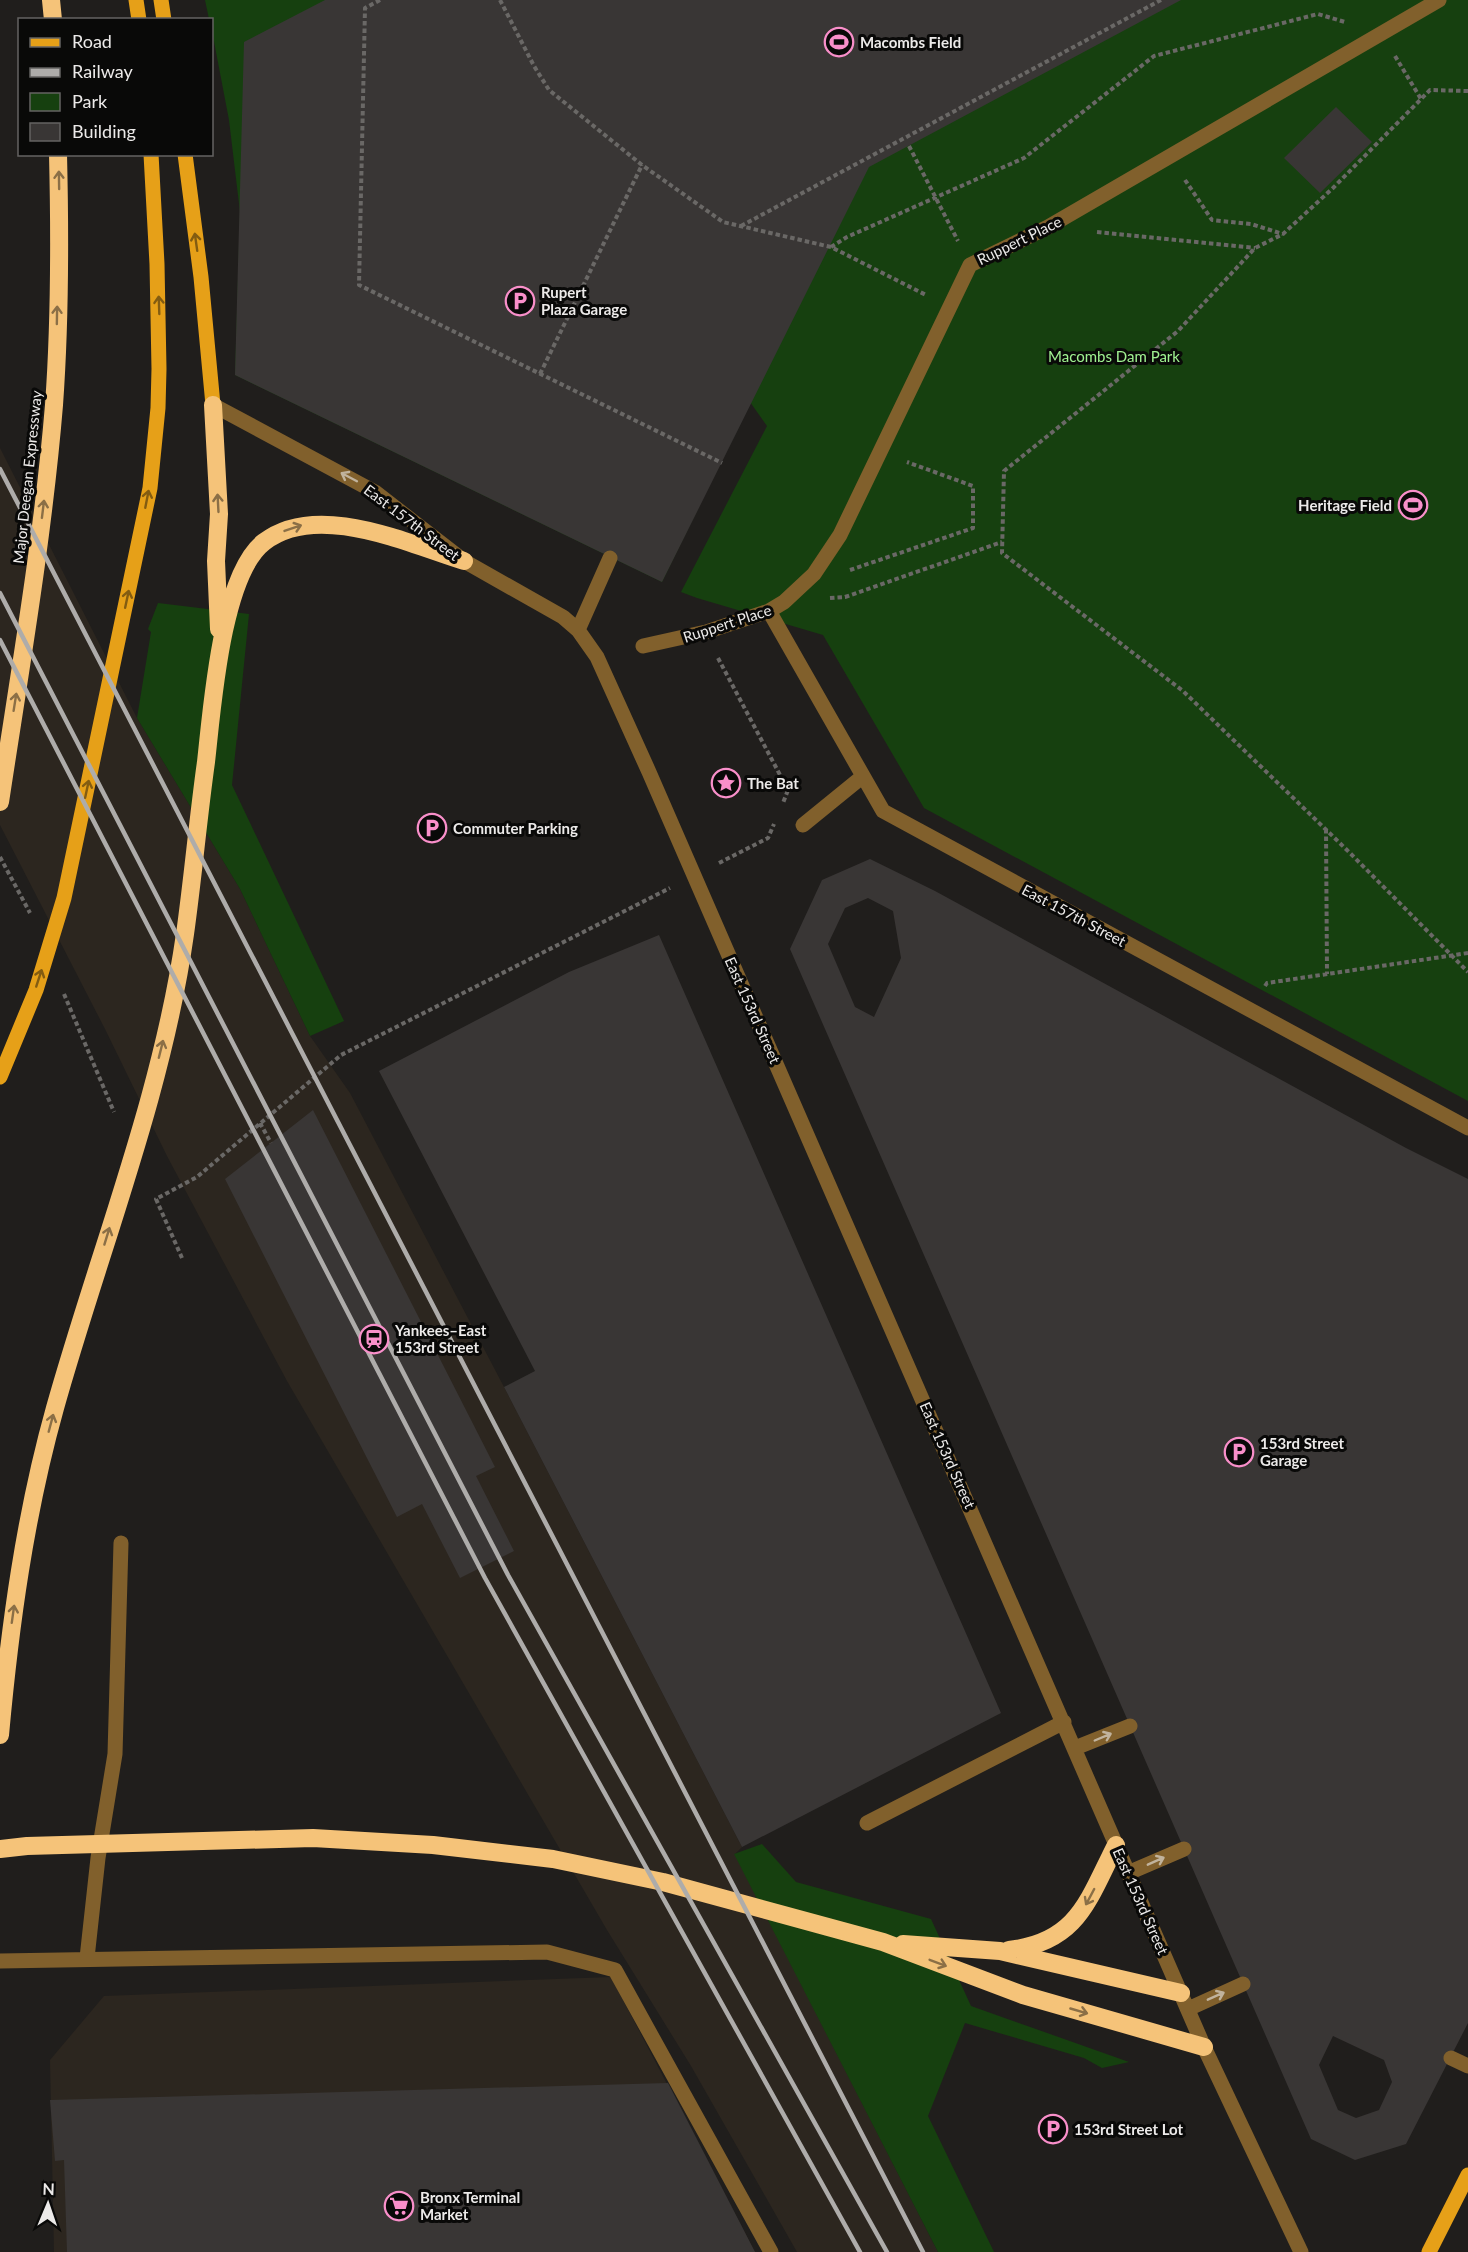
<svg xmlns="http://www.w3.org/2000/svg" width="1468" height="2252" viewBox="0 0 1468 2252" font-family="Lato,sans-serif">
<style>
.built{fill:#2c261f}
.green{fill:#16400f}
.building{fill:#393635;fill-rule:evenodd}
.lines{fill:none;stroke-linecap:round;stroke-linejoin:round}
.path{stroke:#6a6866;stroke-width:4;stroke-dasharray:4.5 3;stroke-linecap:butt}
.minor{stroke:#81602c;stroke-width:15}
.major{stroke:#e6a018;stroke-width:15}
.highway{stroke:#f5c379;stroke-width:18}
.rail{stroke:#aeacaa;stroke-width:4.5}
.oneway{stroke:#8b6f46}
.oneway2{stroke:#835c11}
.oneway3{stroke:#c1b39d}
.labels{text-anchor:middle;dominant-baseline:central;stroke-width:6;stroke-linejoin:round;paint-order:stroke}
.poi-label{font-size:15px;font-weight:bold;fill:#eceae9;stroke:#090908;text-anchor:start}
.street-label{font-size:15px;fill:#eceae9;stroke:#090908}
.park-label{font-size:15px;fill:#a0f291;stroke:#090908}
</style>
<rect width="100%" height="100%" fill="#201e1c"/>
<path class="built" d="M0,448l137,270 103,171 70,147 40,57 154,294 238,460 -7,7 203,398h-141l-106,-186 -84,-136 -320,-549 -120,-225 -62,-127 -105,-204z
M611,1977l144,275h-701l-4,-192 54,-64z"/>
<path class="green" d="M205,0h1263v1101l-544,-293 -101,-173 -126,-37 -16,-6 86,-166 -17,-24 -88,180 -427,-207 5,-163 -11,-92 -17,-89v-11l-3,-1z
M158,603l91,11 -17,171 112,236 -34,15 -70,-147 -103,-171 14,-86 -3,-3z
M762,1844l34,38 135,37 40,87 158,56 -27,6 -18,-10 -119,-35 -37,93 66,136h-56l-204,-398z"/>
<path class="building" d="M325,0h856l-312,167 -207,415 -427,-207 9,-333z
M1336,107l36,35 -52,51 -36,-35z
M870,859l65,32 471,257 62,31v844l-62,121 -51,16 -44,-21 -521,-1190 32,-69zM868,898l25,13 8,47 -27,59 -19,-10 -27,-63 17,-36zM1333,2036l51,24 8,22 -13,28 -23,8 -18,-8 -19,-45z
M659,935l342,778 -259,134 -238,-460 31,-16 -156,-300 190,-99z
M313,1110l182,357 -19,9 38,75 -54,27 -38,-74 -25,13 -172,-338z
M668,2083l87,169h-688l-3,-92 -9,1 -5,-61z"/>
<g class="lines">
<path class="path" d="M380,0l-15,8 -6,277 363,178
M500,0l34,66 15,24 93,75 81,57 108,25 95,48
M1395,56l26,43
M1468,91l-38,-1 -97,98 -50,46 -28,14 -77,83 -174,140 -2,82 181,138 166,161 119,120
M909,146l49,95
M1185,180l27,40 39,4 32,10
M741,226l420,-226
M1097,232l158,16
M831,247l16,-10 177,-79 130,-102 164,-42 27,8
M540,374l102,-209
M850,570l123,-42v-42l-66,-24
M830,598l15,-1 157,-55
M718,658l70,132 -5,13
M1326,829l1,145
M0,857l30,56
M719,863l49,-25 6,-14
M1265,986l2,-3 201,-30
M64,994l50,118
M260,1123l11,20
M182,1258l-26,-59 41,-22 144,-122 329,-167"/>
<path class="minor" d="M213,405l162,87 89,69 99,56 15,13 19,27 52,115 555,1275 97,205
M769,611l114,200 585,317
M578,630l32,-72
M643,646l63,-14 63,-21 15,-9 30,-28 26,-39 130,-270 78,-38 391,-227
M803,825l59,-48
M1075,1748l55,-22
M867,1823l197,-101
M1128,1873l56,-24
M87,1958l11,-100 17,-104 6,-211
M0,1961l547,-9 68,18 156,282
M1188,2009l55,-25
M1451,2058l17,8"/>
<path class="major" d="M136,0l3,20
M161,0l3,20
M185,154l16,123 12,128
M0,1077l36,-87 28,-92 86,-410 8,-80 1,-39 -2,-105 -6,-110
M1429,2252l39,-77"/>
<path class="highway" d="M51,0l2,20
M213,405l6,109 -3,47 3,68
M0,802c20,-132 43,-264 54,-397 6,-83 6,-168 4,-251
M0,1735c10,-110 25,-220 55,-327 44,-157 107,-312 130,-474 8,-57 13,-115 21,-172 6,-52 15,-187 58,-220 53,-41 142,1 200,19
M0,1849l27,-3 286,-8 120,7 120,14 110,23 220,60 140,53 181,52
M903,1944l97,7 181,42
M1009,1950c69,-8 79,-50 107,-105"/>
<path class="rail" d="M0,469l923,1783
M0,593l508,982 379,677
M0,640l485,938 375,674"/>
</g>
<defs><path id="oneway-shaft" d="M-6 0H5M1.5-3L5.5 0L1.5 3" fill="none" stroke-width="1.6" stroke-linecap="round" stroke-linejoin="round" transform="scale(1.5)"/></defs>
<g class="oneway">
<use href="#oneway-shaft" transform="translate(59 180) rotate(-91)"/>
<use href="#oneway-shaft" transform="translate(57 315) rotate(-89)"/>
<use href="#oneway-shaft" transform="translate(218 503) rotate(-93)"/>
<use href="#oneway-shaft" transform="translate(43 509) rotate(-83)"/>
<use href="#oneway-shaft" transform="translate(293 528) rotate(-19)"/>
<use href="#oneway-shaft" transform="translate(15 702) rotate(-81)"/>
<use href="#oneway-shaft" transform="translate(161 1049) rotate(-76)"/>
<use href="#oneway-shaft" transform="translate(107 1236) rotate(-73)"/>
<use href="#oneway-shaft" transform="translate(51 1423) rotate(-75)"/>
<use href="#oneway-shaft" transform="translate(13 1614) rotate(-82)"/>
<use href="#oneway-shaft" transform="translate(1090 1897) rotate(118)"/>
<use href="#oneway-shaft" transform="translate(938 1963) rotate(21)"/>
<use href="#oneway-shaft" transform="translate(1079 2011) rotate(16)"/>
</g>
<g class="oneway2">
<use href="#oneway-shaft" transform="translate(196 242) rotate(-98)"/>
<use href="#oneway-shaft" transform="translate(159 305) rotate(-92)"/>
<use href="#oneway-shaft" transform="translate(147 499) rotate(-79)"/>
<use href="#oneway-shaft" transform="translate(127 599) rotate(-78)"/>
<use href="#oneway-shaft" transform="translate(87 789) rotate(-78)"/>
<use href="#oneway-shaft" transform="translate(39 978) rotate(-72)"/>
</g>
<g class="oneway3">
<use href="#oneway-shaft" transform="translate(349 477) rotate(-152)"/>
<use href="#oneway-shaft" transform="translate(1103 1737) rotate(-23)"/>
<use href="#oneway-shaft" transform="translate(1156 1861) rotate(-24)"/>
<use href="#oneway-shaft" transform="translate(1216 1996) rotate(-24)"/>
</g>
<defs>
<g id="stadium-ring" transform="scale(1.5)"><circle r="9.5" fill="#090908" stroke="#f98fca" stroke-width="1.5"/><path d="M0-5a6.5 5 0 1 0 0 10a6.5 5 0 1 0 0-10ZM-3.5-1.8h7v3.6h-7Z" fill="#f98fca"/></g>
<g id="parking-ring" transform="scale(1.5)"><circle r="9.5" fill="#090908" stroke="#f98fca" stroke-width="1.5"/><path d="M-3.5-5.5H1a3.5 3.5 0 0 1 0 7H-1V5.5H-3.5ZM-1-3.4V-.6H.8a1.4 1.4 0 0 0 0-2.8Z" fill="#f98fca"/></g>
<g id="sight-ring" transform="scale(1.5)"><circle r="9.5" fill="#090908" stroke="#f98fca" stroke-width="1.5"/><path d="M0-6L1.8-2.2L6-1.7L2.9 1.2L3.7 5.4L0 3.3L-3.7 5.4L-2.9 1.2L-6-1.7L-1.8-2.2Z" fill="#f98fca"/></g>
<g id="station-ring" transform="scale(1.5)"><circle r="9.5" fill="#090908" stroke="#f98fca" stroke-width="1.5"/><path d="M-3-6H3Q5-6 5-4V2Q5 4 3 4L4.5 6H3L1.5 4h-3L-3 6H-4.5L-3 4Q-5 4-5 2V-4Q-5-6-3-6ZM-3.5-4v3h7v-3ZM-3.5 1v1.5H-2V1ZM2 1v1.5H3.5V1Z" fill="#f98fca"/></g>
<g id="supermarket-ring" transform="scale(1.5)"><circle r="9.5" fill="#090908" stroke="#f98fca" stroke-width="1.5"/><path d="M-6-5.5h2.5l.6 2H6L4.5 2H-2.5L-4.4-4H-6ZM-1.5 3.2a1.3 1.3 0 1 0 .1 0ZM3 3.2a1.3 1.3 0 1 0 .1 0Z" fill="#f98fca"/></g>
</defs>
<g fill-rule="evenodd">
<use href="#stadium-ring" x="839" y="42"/>
<use href="#parking-ring" x="520" y="301"/>
<use href="#stadium-ring" x="1413" y="505"/>
<use href="#sight-ring" x="726" y="783"/>
<use href="#parking-ring" x="432" y="828"/>
<use href="#station-ring" x="374" y="1339"/>
<use href="#parking-ring" x="1239" y="1452"/>
<use href="#parking-ring" x="1053" y="2129"/>
<use href="#supermarket-ring" x="399" y="2206"/>
</g>
<g class="labels">
<g class="poi-label">
<text x="860" y="42">Macombs Field</text>
<text x="541" y="292">Rupert<tspan x="541" dy="17">Plaza Garage</tspan></text>
<text x="1392" y="505" text-anchor="end">Heritage Field</text>
<text x="747" y="783">The Bat</text>
<text x="453" y="828">Commuter Parking</text>
<text x="395" y="1330">Yankees–East<tspan x="395" dy="17">153rd Street</tspan></text>
<text x="1260" y="1443">153rd Street<tspan x="1260" dy="17">Garage</tspan></text>
<text x="1074" y="2129">153rd Street Lot</text>
<text x="420" y="2197">Bronx Terminal<tspan x="420" dy="17">Market</tspan></text>
</g>
<g class="street-label">
<text transform="translate(1019 240) rotate(-26)">Ruppert Place</text>
<text transform="translate(27 477) rotate(-84)">Major Deegan Expressway</text>
<text transform="translate(412 522) rotate(37)">East 157th Street</text>
<text transform="translate(727 623) rotate(-18)">Ruppert Place</text>
<text transform="translate(1074 915) rotate(28)">East 157th Street</text>
<text transform="translate(753 1010) rotate(66)">East 153rd Street</text>
<text transform="translate(948 1455) rotate(66)">East 153rd Street</text>
<text transform="translate(1141 1901) rotate(66)">East 153rd Street</text>
</g>
<g class="park-label">
<text x="1114" y="356">Macombs Dam Park</text>
</g>
</g>
<rect x="18" y="18" width="195" height="138" fill="#090908" stroke="#646362" stroke-width="1.5"/>
<rect x="30" y="38" width="30" height="9" fill="#e6a018" stroke="#646362" stroke-width="1.5"/>
<text x="72" y="48" font-size="18" fill="#eceae9">Road</text>
<rect x="30" y="68" width="30" height="9" fill="#aeacaa" stroke="#646362" stroke-width="1.5"/>
<text x="72" y="78" font-size="18" fill="#eceae9">Railway</text>
<rect x="30" y="93" width="30" height="18" fill="#16400f" stroke="#646362" stroke-width="1.5"/>
<text x="72" y="108" font-size="18" fill="#eceae9">Park</text>
<rect x="30" y="123" width="30" height="18" fill="#393635" stroke="#646362" stroke-width="1.5"/>
<text x="72" y="138" font-size="18" fill="#eceae9">Building</text>
<g transform="translate(48 2204) rotate(2)" stroke="#090908" stroke-width="4.5" paint-order="stroke">
<path d="M0-4.5L10 22L0 15L-10 22Z" fill="#eceae9"/>
<text y="-9" font-size="16" font-weight="bold" text-anchor="middle" fill="#eceae9">N</text>
</g>
</svg>
